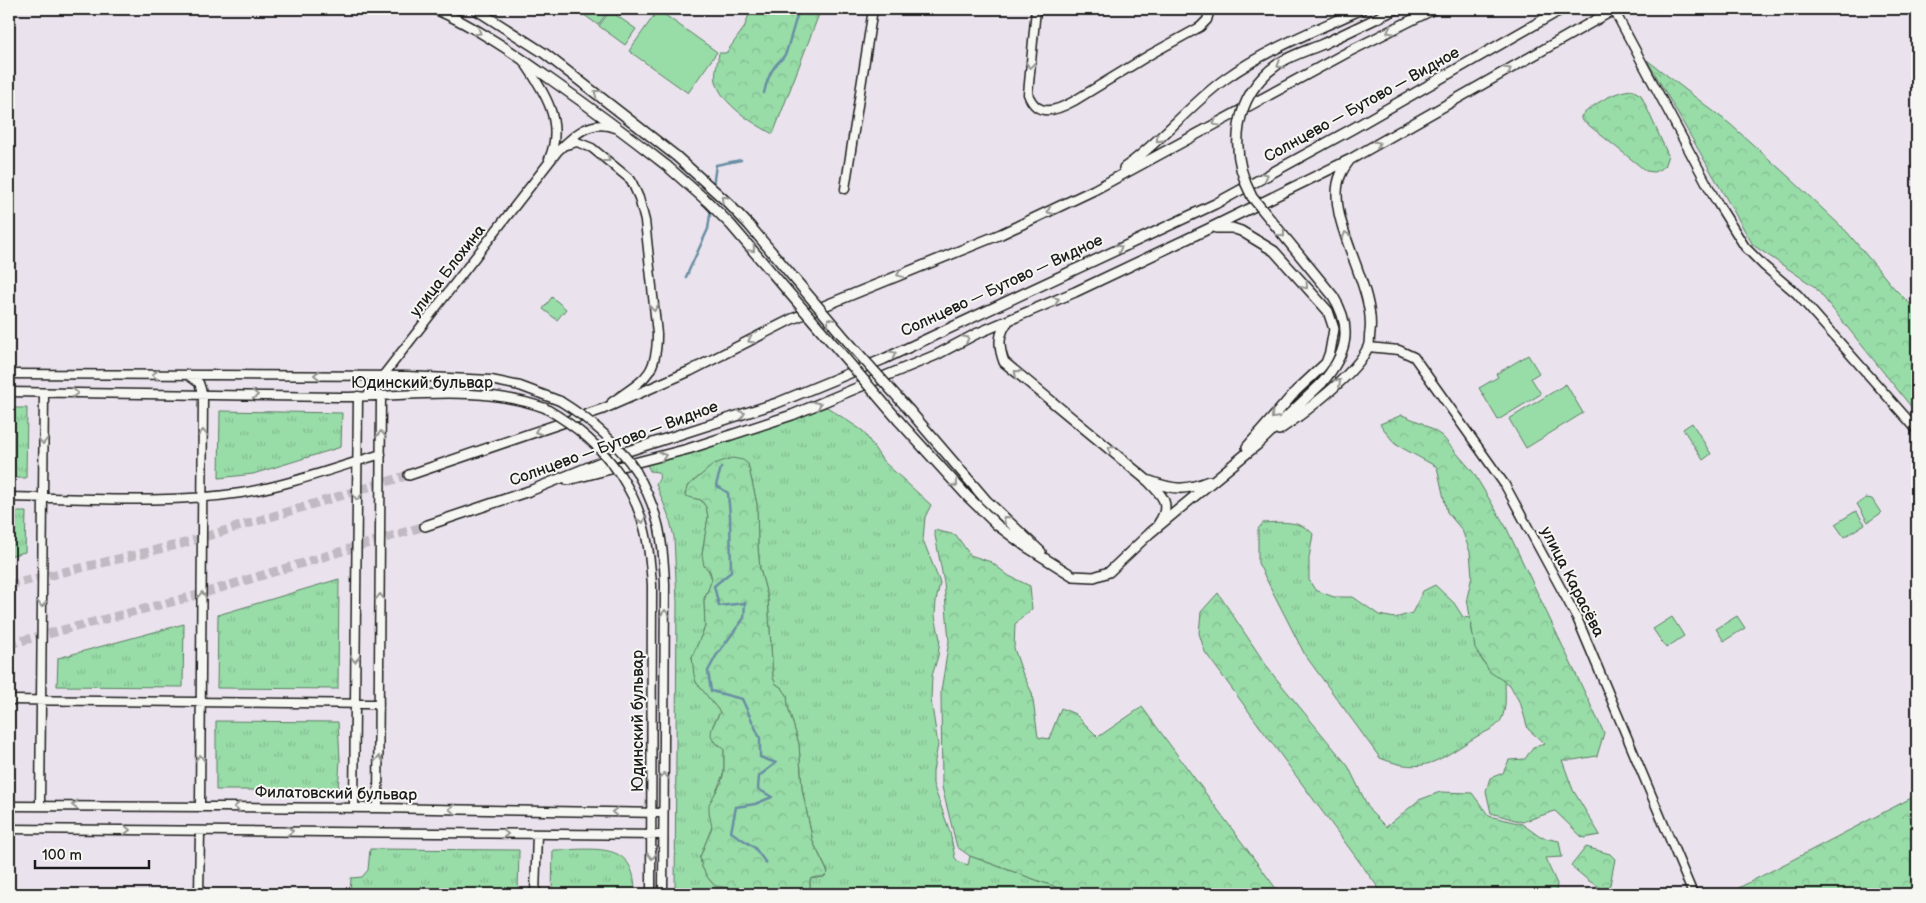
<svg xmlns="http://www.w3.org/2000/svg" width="1926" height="903" viewBox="0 0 1926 903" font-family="'Balsamiq Sans',sans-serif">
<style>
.grass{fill:url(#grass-tufts);stroke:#5a7c62}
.forest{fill:url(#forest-crowns);stroke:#5a7c62}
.park{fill:#98dca8;stroke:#5a7c62}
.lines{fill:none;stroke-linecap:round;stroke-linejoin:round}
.stream{stroke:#698ea3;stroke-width:2.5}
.major-tunnel{stroke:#c1bac3;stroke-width:9;stroke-dasharray:9 4.5;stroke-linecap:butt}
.minor-casing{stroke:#1c1c1c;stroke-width:11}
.major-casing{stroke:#1c1c1c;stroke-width:12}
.minor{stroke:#f6f6f2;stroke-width:8}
.major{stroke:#f6f6f2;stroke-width:9}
.minor-bridge-casing{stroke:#1c1c1c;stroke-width:11;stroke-linecap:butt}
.major-bridge-casing{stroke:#1c1c1c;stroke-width:12;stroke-linecap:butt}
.minor-bridge{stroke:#f6f6f2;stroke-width:8}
.major-bridge{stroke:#f6f6f2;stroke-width:9}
.oneway{stroke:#949492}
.labels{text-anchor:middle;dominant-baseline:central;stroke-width:4;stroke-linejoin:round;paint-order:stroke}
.street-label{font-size:16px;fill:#1c1c1c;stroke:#f6f6f2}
</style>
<defs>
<pattern id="grass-tufts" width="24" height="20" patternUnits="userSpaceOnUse" patternTransform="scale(1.25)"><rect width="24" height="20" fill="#98dca8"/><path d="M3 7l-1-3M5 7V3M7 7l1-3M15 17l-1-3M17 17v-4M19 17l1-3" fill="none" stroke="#82bc90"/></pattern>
<pattern id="forest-crowns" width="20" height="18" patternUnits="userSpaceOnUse" patternTransform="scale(1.25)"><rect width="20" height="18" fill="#98dca8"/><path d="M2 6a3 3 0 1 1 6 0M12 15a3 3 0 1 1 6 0" fill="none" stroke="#82bc90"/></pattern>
</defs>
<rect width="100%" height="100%" fill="#eae2ed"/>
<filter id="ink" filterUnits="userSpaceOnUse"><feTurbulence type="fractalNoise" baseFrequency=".02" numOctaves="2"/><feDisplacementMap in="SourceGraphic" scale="10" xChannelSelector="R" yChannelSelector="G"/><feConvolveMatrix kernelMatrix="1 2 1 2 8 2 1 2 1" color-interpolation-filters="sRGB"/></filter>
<g filter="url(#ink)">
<path class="grass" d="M827,407l36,24 20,30 48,44 -6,12 -2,23 17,43 -4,18 -1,15 5,23 -2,17 -6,20 -1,24 7,45 -5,26v13l17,48 5,26 4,4 9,3 2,-9 105,38h-260l-5,-6v-9l14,-2 4,-5 -15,-30 -11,-53 -3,-45 -11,-37 -1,-12 -5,-7 -6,-4 -3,-6 -5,-79 -8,-30 -2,-22 -1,-43 -9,-40 -43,8 -18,14 6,12 8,2 5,7 2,10 -6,38 10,24 -2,7 -6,12 1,29 -13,30 4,25 24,30 -7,13v16l11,8v23l-8,20 -4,35 -12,30 2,10 6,11 7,8 16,2 9,6h-65l2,-292 -3,-65 -5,-20 -13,-33c3,-4 5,-7 2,-12l-8,-1 -4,-8 96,-28z
M9,408h18l-1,70h-17z
M220,411l122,2 -1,34 -88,27 -34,4z
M9,512h17l-1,40 -16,4z
M1263,523c17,-1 38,-3 50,11l-4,24v22l6,10 19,7h19l26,18 16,3 17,-5 11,-22 12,-6 19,18 9,14 7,1c5,30 7,46 35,63 0,13 2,27 -4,39 -5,9 -17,12 -25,17 -38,23 -51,39 -96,21l-75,-103 -47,-92v-34z
M339,579l-1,110 -121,-1 1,-73z
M184,624l-1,63 -126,-1 1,-28z
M216,721l122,1 2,38 -2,30h-122z
M370,849l149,1 -1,44h-168l1,-16 11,-1 6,-7z
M553,850c41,0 83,-11 82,44h-83z"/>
<path class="forest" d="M751,9h70l-48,125c-19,-10 -52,-30 -57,-53 -2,-8 2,-20 3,-28h7l18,-25z
M1647,60l83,64 60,54 57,54 47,56 23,23v103l-102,-127 -62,-42z
M1632,90l9,5 27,60 -4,12 -10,5 -8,-1 -65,-52v-3c13,-12 33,-25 51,-26z
M1402,415l20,8 20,13 31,36 33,55 98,206 -7,23 -24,4h-11l11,30 27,45 -17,3 -28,-27 -33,11 -31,-9 -5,-22 4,-13 13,-5 6,-13 16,-1 8,-12 12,-3 -17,-15 -7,-24 -11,-20 -20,-13 -15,-24 -8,-50 5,-22 -2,-24 -8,-22 -15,-18 -10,-45 -42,-23 -15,-20z
M732,458l11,2 5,4 9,40 1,43 2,22 8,30 5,79 3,6 6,4 5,7 1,12 11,37 3,45 11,53 15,31 -4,4h-8l-6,2v9l5,6h-75l-9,-6 -16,-2 -7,-8 -6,-11 -2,-10 12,-30 -3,-14v-9l12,-21 3,-11v-23c-3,-4 -6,-5 -9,-7 -10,-8 2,-22 5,-30l-24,-30 -2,-7 -2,-18 13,-30 -1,-26 8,-22 -2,-8 -6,-5 -2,-12 6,-37 -2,-10 -5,-7 -16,-4 2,-9 27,-23z
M934,530l22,5 14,20 21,7 18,14 21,10 2,23 -17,15 -1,24 8,24 10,21 6,44 11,2 12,-31 14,6 23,23 44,-30 138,187h-205l-105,-38 -13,-9 -15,-60 -1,-96 8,-50 -5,-58z
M1218,593l52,78 78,95 22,45 16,16 33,-27 21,-8 32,1 17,23 33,8 18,13 19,4 3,16 -17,1 12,26 -1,10h-173l-178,-242 -6,-19 2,-21z
M1917,795v99h-190z
M1586,847l24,7 5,5 -5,26 -7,4 -14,-8 -18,-15z"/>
<path class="park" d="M576,9h29l3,2 -10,14z
M658,10l59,42 -29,41 -59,-42z
M610,11l26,18 -11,16 -26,-19z
M552,297l14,12 -9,11 -14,-11z
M1528,355l11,18 -8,5 10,16 -43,26 -19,-32 19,-11 -2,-3z
M1566,384l17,29 -57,35 -17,-29z
M1692,423l19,31 -8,6 -20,-31z
M1866,498l6,1 9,14 -13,9 -11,-18z
M1856,511l9,13 -21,13 -9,-13z
M1737,616l8,12 -21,13 -8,-12z
M1672,617l12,19 -18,12 -13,-19z"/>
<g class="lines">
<path class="stream" d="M764,93c2,-9 5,-19 11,-27 4,-5 8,-7 11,-13l13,-44
M713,186l3,-21 25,-5
M686,277l22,-48 3,-21
M721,468l-5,17 12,8 2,23 1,56 -17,14 5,20 26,-3 -1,15 -28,38 -8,15 3,20 31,8 18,39v19l16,6 -17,13 -1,13 14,8 -17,7 -19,3 -5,25 23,15 12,16"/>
<path class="major-tunnel" d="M9,585l172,-41 228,-69
M9,644l185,-48 231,-70"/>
<g class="minor-casing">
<path id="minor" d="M1036,9l-8,85c9,24 28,17 46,7l77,-47 49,-27 7,-7 3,-11
M1614,10l101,189 30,48 19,19 33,28 120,136
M524,62c20,29 41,60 25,97
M566,145l11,-3 15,6 39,32 8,18 6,23 12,113c0,42 -13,45 -45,68
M845,189l28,-180
M1368,347l31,3 15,7 91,128 72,133 116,276
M9,374l398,2 84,4 29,6 40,15
M188,375l11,8 4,12 -3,411
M9,392c110,2 220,4 329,5 70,0 140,-13 207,11
M368,395l189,-243c16,-16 33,-34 58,-24
M636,471c23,41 27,67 29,113l-2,310
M621,476c24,38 28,66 31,109l-1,309
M9,497c75,1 158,7 232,-4 48,-8 94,-25 140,-39
M9,700l370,4
M40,805l4,-412
M9,806l369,2 285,5
M354,808l4,-412
M378,808l3,-413
M9,829l654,6
M199,894l1,-63
M535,894l2,-60"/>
</g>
<g class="major-casing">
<path id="major" d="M435,9c41,18 79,44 115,70 40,28 79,57 117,87
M475,9l69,44 132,103
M1323,44l73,-35
M1124,168c37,-26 65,-63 101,-89 42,-30 91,-49 137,-70
M1216,228h16l9,3 33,20 54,60 6,18 -4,23 -4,11 -30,28 -49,56
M1009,320c-11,13 -11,26 -5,42l144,119c14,14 24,23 11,42
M909,410l77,90 55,52
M899,421l69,76 29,28 28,21 48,30 21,1 15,-5 41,-39 108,-89 64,-61
M1279,430c24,-16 78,-57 89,-83 2,-4 1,-10 2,-15 6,-48 -48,-116 -29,-158 2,-5 5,-9 8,-13
M409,475l194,-66 87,-38 102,-52 209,-85 93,-44 254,-138 86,-43
M568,480l120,-31 104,-34 144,-60 40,-21 99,-42 133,-63 143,-70 264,-150
M1150,481c24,9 35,10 59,0
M425,526l107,-36 96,-39 149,-48 107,-44 331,-155 137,-75 210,-120"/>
</g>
<use href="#minor" class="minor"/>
<use href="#major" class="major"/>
<g class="minor-bridge-casing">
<path id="minor-bridge" d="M560,401c31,19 56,40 76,70
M545,408c31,18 56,38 76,68"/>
</g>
<g class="major-bridge-casing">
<path id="major-bridge" d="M676,156l51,46 22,23 94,111 66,74
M667,166l41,36 23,23 168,196
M1322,383c24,-28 32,-54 11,-87l-81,-99c-24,-46 -19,-101 26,-133 13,-9 31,-14 45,-20"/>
</g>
<use href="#minor-bridge" class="minor-bridge"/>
<use href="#major-bridge" class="major-bridge"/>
</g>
<defs><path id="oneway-chevron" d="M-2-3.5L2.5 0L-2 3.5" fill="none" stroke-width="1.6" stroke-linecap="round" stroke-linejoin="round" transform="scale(1.25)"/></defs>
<g class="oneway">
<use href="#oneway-chevron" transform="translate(1390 31) rotate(153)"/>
<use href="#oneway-chevron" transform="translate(478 32) rotate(30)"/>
<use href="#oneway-chevron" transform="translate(1030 65) rotate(96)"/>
<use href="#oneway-chevron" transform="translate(1280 65) rotate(148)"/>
<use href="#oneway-chevron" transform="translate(1508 70) rotate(-30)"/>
<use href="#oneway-chevron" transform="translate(597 93) rotate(-143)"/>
<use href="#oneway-chevron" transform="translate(1216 123) rotate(151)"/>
<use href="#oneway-chevron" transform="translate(1159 139) rotate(136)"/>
<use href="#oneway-chevron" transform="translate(1377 144) rotate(-30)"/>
<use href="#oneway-chevron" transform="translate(607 159) rotate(38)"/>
<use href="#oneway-chevron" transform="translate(1265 176) rotate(-28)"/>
<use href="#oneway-chevron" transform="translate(724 199) rotate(-136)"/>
<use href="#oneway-chevron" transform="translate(1050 211) rotate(155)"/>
<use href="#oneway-chevron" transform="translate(1282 234) rotate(51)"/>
<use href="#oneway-chevron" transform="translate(1346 235) rotate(-108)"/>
<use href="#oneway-chevron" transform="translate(1119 248) rotate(-25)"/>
<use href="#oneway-chevron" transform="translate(752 249) rotate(50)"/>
<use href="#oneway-chevron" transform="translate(900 274) rotate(158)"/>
<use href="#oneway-chevron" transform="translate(1305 286) rotate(48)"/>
<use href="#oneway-chevron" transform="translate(1056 300) rotate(-22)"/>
<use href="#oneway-chevron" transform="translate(654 308) rotate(84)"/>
<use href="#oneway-chevron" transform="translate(830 321) rotate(-130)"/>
<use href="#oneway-chevron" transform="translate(966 339) rotate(-28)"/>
<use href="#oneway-chevron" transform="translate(751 340) rotate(153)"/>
<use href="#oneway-chevron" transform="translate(893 354) rotate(-26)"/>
<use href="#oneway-chevron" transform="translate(1017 373) rotate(-140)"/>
<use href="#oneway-chevron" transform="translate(155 375) rotate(-180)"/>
<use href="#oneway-chevron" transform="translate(317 375) rotate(180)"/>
<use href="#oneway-chevron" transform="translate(1338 382) rotate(-41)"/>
<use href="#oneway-chevron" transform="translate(75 393) rotate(1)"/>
<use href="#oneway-chevron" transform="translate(255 395) rotate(1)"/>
<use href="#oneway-chevron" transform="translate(818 405) rotate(-23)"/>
<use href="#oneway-chevron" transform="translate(742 414) rotate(-18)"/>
<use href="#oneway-chevron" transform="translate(1274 416) rotate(132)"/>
<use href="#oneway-chevron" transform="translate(538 431) rotate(161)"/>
<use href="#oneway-chevron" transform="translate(203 433) rotate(-90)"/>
<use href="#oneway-chevron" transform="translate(381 434) rotate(-90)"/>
<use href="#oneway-chevron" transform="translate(43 441) rotate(90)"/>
<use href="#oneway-chevron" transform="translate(1111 449) rotate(-140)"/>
<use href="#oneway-chevron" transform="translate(663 456) rotate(-14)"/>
<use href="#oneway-chevron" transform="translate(955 484) rotate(48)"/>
<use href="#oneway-chevron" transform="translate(357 497) rotate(91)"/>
<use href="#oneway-chevron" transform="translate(1006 519) rotate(-139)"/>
<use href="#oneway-chevron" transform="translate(642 520) rotate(71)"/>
<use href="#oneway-chevron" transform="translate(202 595) rotate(-89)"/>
<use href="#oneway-chevron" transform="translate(380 597) rotate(-90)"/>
<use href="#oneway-chevron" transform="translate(42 604) rotate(91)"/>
<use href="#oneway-chevron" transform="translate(665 613) rotate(-90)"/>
<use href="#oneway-chevron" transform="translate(355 659) rotate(91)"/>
<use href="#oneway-chevron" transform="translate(200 758) rotate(-89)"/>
<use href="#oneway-chevron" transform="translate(379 759) rotate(-90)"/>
<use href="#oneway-chevron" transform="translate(664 776) rotate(-90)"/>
<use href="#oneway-chevron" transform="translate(75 805) rotate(-179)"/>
<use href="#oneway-chevron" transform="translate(237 807) rotate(-179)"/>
<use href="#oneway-chevron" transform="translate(452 809) rotate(-179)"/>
<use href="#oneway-chevron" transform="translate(615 812) rotate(-179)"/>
<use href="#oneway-chevron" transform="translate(127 830) rotate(1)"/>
<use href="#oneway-chevron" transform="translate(290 831) rotate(1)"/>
<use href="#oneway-chevron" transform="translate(505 834) rotate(1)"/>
<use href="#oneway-chevron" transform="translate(652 856) rotate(90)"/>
</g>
</g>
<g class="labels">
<g class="street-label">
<text transform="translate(1362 105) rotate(-29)">Солнцево — Бутово — Видное</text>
<text transform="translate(448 271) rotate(-52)">улица Блохина</text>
<text transform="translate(1002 286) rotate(-25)">Солнцево — Бутово — Видное</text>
<text x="422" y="383">Юдинский бульвар</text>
<text transform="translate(614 444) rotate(-20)">Солнцево — Бутово — Видное</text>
<text transform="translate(1572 582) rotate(63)">улица Карасёва</text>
<text transform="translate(638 721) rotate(-90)">Юдинский бульвар</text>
<text transform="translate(336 794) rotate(1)">Филатовский бульвар</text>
</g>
</g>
<rect width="1926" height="903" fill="none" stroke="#f6f6f2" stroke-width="30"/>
<rect x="15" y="15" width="1896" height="873" fill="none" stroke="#1c1c1c" stroke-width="2" filter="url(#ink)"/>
<path d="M35 860v8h114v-8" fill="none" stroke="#1c1c1c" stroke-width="2.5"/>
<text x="42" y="860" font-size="15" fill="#1c1c1c" stroke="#f6f6f2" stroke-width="4" paint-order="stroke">100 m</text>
</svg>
